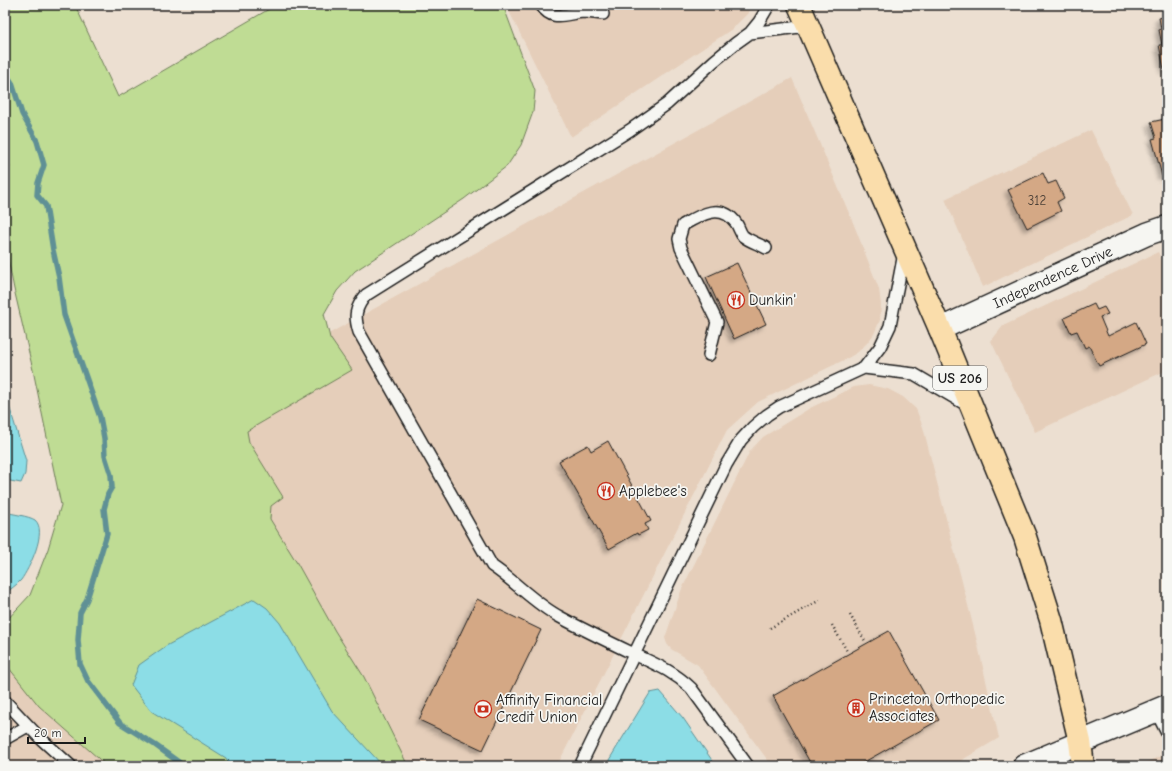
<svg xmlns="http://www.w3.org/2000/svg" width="1172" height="771" viewBox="0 0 1172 771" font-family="'Comic Neue',sans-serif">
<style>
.built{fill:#e5ceba}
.green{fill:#bfdc94;stroke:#6e7c58}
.water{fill:#8cdde6;stroke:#5f9095}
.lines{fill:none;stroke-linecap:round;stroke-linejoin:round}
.stream{stroke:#5f9095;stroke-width:5.5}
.building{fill:#d4a885;stroke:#1c1c1c;filter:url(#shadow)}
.service-casing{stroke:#1c1c1c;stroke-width:14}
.minor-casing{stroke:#1c1c1c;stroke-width:25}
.tertiary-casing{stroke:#1c1c1c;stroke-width:25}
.trunk-casing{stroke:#1c1c1c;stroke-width:25}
.path{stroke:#1c1c1c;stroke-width:2.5;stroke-dasharray:1 3;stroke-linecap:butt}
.service{stroke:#f6f6f2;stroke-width:11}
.minor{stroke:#f6f6f2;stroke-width:22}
.tertiary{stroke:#f6f6f2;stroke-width:22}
.trunk{stroke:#faddab;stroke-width:22}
.labels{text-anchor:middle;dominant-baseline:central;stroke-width:3.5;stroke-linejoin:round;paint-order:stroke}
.number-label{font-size:13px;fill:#4a3f36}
.shield{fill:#f6f6f2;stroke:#5d5d5c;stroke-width:1}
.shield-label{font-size:14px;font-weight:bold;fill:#1c1c1c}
.street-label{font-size:15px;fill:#1c1c1c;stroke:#f6f6f2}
.poi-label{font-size:15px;fill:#1c1c1c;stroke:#f6f6f2;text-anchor:start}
</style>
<defs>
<filter id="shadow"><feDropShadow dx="-3.5" dy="3.5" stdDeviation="2" flood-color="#0004"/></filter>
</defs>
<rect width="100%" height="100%" fill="#ecdfd1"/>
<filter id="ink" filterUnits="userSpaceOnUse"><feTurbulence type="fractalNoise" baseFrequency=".025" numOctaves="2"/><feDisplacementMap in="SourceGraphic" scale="8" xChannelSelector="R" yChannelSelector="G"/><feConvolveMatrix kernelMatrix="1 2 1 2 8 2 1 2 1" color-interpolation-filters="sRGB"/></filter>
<g filter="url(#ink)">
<path class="built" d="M506,5h244l-2,8 -16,16 -161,108z
M792,78l62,147 25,64 2,16 -1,15 -6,14 -6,8 -10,10 -10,6 -90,44 -31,28 -170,336h-157l-202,-360z
M1091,130l42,85 -150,72 -38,-88z
M1158,252l9,19v99l-132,62 -44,-91 12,-15z
M869,385l19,4 15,8 13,12 7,18 54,214 22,97 -47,28h-180l-74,-101 -27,-16 -4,-5 -2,-6 16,-47 69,-140 13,-14 47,-29 44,-21z
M5,647l119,119h-119z
M1167,753v13h-28z"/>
<path class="green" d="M5,5h70l43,92 158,-92h227l32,86 -2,21 -12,33 -14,21 -43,33 -109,72 -18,20 -13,23 6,24 22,32 -105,61 2,11 34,55 -12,9 -1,13 27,44 38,68 29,46 44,89h-301l-68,-60 -34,-43v-41l25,-27 18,-46 13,-44 -28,-135 -19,-81 -9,-45v-46l5,-33h-5z"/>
<path class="water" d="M5,393l21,68 -1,13 -4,9 -16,-3z
M5,512c7,2 24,4 30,8 13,11 -6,49 -14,60 -4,5 -11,9 -16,14z
M254,599l13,9 13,15 52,88 51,55h-153l-4,-8 -75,-47 -20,-26 8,-20 27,-19z
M660,691l23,27 33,48h-107v-6l41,-67z"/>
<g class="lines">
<path class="stream" d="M5,72l7,11 10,31 15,27 7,24 -6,18 -1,12 9,11 7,44 6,27 5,38 36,102 4,21 1,18 6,19 1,12 -4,7 -4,15 3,25 -20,65 -7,14 -2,27 2,24 8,17 32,42 35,22 29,21"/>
</g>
<path class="building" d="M1167,16v57l-1,-4h-2l-5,-24h3l-3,-15 2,-1 -2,-11z
M1167,116v59l-5,1 -10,-37 4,-1 -5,-16 14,-3 -1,-2z
M1043,173l5,11 8,-3 8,17 -7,4 4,9 -34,17 -19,-38z
M737,263l29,61 -32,15 -28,-62z
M1094,304l3,6 7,-3 4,7 -8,3 8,19 28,-14 10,22 -47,22 -10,-20 -4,2 -8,-17 -6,2 -7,-15z
M608,441l43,80 -6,3 3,6 -10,5 -1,-2 -28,16 -50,-88 29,-16 3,6z
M477,599l64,31 -58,120 -64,-30z
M889,631l50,89 -82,46h-45l-39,-70z"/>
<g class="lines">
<g class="service-casing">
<path id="service" d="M541,5c12,18 25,8 43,7 6,0 12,2 19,2
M750,33l58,-7
M709,355l8,-33 -36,-74 -2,-9 4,-14c17,-10 38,-23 53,-2 3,4 4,10 7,13 6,5 16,8 23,12
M864,368l50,6 56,33
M5,701l35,37 31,28
M1156,711l11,22
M5,739l23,-13
M580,766l146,-301 15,-25 12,-13 14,-12 12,-8 85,-39 16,-21 10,-21 14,-73
M748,766l-57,-78c-18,-17 -36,-24 -57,-34 -25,-12 -50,-24 -74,-37 -25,-13 -44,-35 -68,-51l-133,-234c-5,-16 -4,-24 7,-37l264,-165 37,-26 47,-43 22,-18 14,-10 9,-11 10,-17"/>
</g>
<g class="minor-casing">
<g id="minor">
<path id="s1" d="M940,329l207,-95 20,-7"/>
</g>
</g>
<g class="tertiary-casing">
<path id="tertiary" d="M1024,766l143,-60"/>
</g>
<g class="trunk-casing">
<path id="trunk" d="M799,5l141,324 85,208 26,83 29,122 3,24"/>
</g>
<path class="path" d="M850,615l15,26
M832,625l15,26
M770,628l50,-28"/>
<use href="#service" class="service"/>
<use href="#minor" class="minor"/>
<use href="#tertiary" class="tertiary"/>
<use href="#trunk" class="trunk"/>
</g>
</g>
<defs>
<g id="restaurant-ring" transform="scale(0.9)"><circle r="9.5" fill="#f6f6f2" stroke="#c8321e" stroke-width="1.5"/><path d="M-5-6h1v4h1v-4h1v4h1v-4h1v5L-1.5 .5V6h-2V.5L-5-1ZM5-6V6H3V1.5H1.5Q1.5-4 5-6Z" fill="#c8321e"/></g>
<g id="building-ring" transform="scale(0.9)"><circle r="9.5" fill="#f6f6f2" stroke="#c8321e" stroke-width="1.5"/><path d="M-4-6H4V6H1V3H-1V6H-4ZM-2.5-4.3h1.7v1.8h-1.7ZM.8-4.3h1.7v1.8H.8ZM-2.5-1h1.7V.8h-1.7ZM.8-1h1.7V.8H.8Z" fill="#c8321e"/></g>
<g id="bank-ring" transform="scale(0.9)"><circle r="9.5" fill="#f6f6f2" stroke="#c8321e" stroke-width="1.5"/><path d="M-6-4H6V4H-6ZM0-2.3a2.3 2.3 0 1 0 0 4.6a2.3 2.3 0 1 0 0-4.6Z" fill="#c8321e"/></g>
</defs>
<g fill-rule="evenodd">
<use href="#restaurant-ring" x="736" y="300"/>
<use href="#restaurant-ring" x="606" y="491"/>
<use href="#building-ring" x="856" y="708"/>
<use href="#bank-ring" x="483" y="709"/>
</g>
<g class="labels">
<g class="number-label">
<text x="1037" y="200">312</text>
</g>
<rect class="shield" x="933" y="366" width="54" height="24" rx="3"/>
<g class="shield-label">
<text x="960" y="378">US 206</text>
</g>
<g class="street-label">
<text stroke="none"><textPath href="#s1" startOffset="124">Independence Drive</textPath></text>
</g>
<g class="poi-label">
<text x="749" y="300">Dunkin'</text>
<text x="619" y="491">Applebee's</text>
<text x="869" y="699">Princeton Orthopedic<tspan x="869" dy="17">Associates</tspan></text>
<text x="496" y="700">Affinity Financial<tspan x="496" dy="17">Credit Union</tspan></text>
</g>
</g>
<rect width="1172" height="771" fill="none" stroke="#f6f6f2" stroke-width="20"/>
<rect x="10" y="10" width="1152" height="751" fill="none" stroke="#1c1c1c" stroke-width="1.5" filter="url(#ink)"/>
<path d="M28 737v6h57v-6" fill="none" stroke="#1c1c1c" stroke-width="2"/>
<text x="34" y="737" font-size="12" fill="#1c1c1c" stroke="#f6f6f2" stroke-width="3" paint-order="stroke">20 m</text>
</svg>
